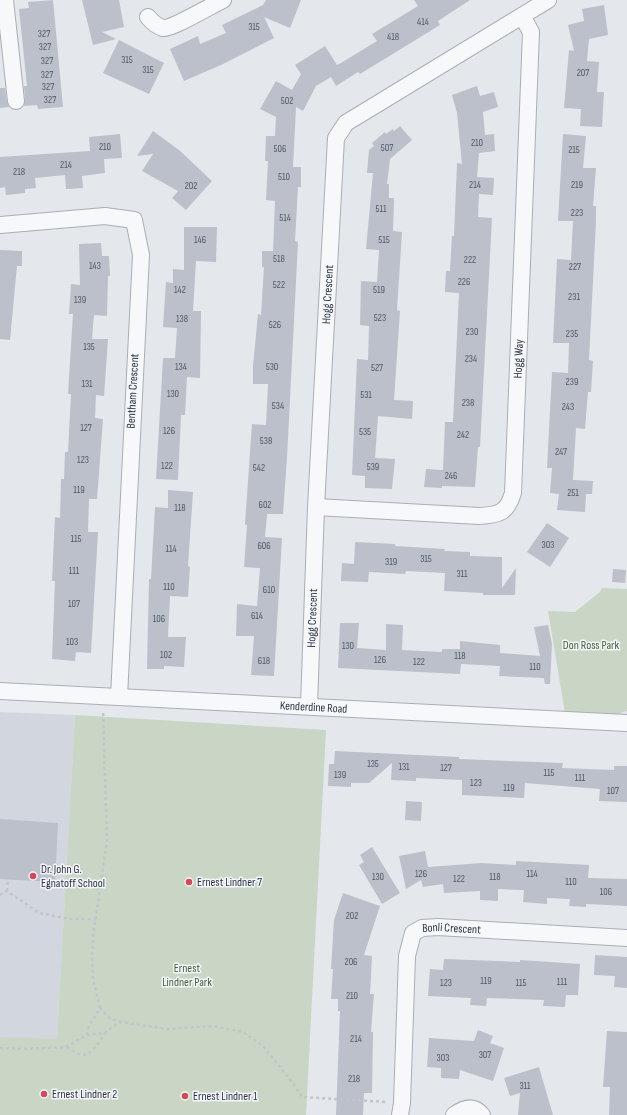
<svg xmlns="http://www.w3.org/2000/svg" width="627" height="1115" viewBox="0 0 627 1115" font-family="'Sofia Sans Condensed',sans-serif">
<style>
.built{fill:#d2d6de}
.green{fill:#c9d6c5}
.building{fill:#bbc0ca}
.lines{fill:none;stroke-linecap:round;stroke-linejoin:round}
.minor-casing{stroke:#a9aeb7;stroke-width:18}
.path{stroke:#c2c5cb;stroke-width:2.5;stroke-dasharray:3 3;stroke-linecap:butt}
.minor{stroke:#f7f8fa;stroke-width:16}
.poi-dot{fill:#d1495b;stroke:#f4f6f9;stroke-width:1.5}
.labels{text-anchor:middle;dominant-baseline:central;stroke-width:3;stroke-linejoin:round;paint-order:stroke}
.number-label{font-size:10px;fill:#4f5766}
.street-label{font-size:12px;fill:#2b3445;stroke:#f4f6f9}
.park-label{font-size:12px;fill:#3f6138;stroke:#f4f6f9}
.poi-label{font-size:12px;fill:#2b3445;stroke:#f4f6f9;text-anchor:start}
</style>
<rect width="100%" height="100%" fill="#e4e7ec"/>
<path class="built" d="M0,712l75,3 -18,325 -57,-3z"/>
<path class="green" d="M602,588l25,1v122l-29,9 -32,-1 -18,-108 27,1 25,-20z
M75,715l251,15 -20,385h-306v-78l57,2z"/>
<path class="building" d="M53,0l10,107 -25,2 -1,-4 -13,1 1,-6 -1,-14h3l-8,-77 10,-1 -1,-6z
M82,0h37l5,27 -22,5 14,7 -23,6z
M266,0h35l-11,28 -26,-11 10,21 -53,27 -37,16 -14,-32 28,-13 2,8 26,-11 -4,-8 41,-20z
M414,0h56l-32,21 2,4 -80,49 -2,-2 -22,14 -5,-9 -15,9 -13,25 -7,-4 -3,60h8v20h-3l-3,54 3,1 -11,216 -4,56h-16l-2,23 17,1 -8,138 -23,-1 3,-39h-18l1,-32 20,2 3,-38 -16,-1 3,-42 -2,-1 7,-100 14,1 2,-41h-15v-18l5,-52 3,1 3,-48h-2v-16h11l2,-50 -9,-1 2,-39h-3l1,-25h9l1,-19 -16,-8 16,-28 16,9 9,-16 -6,-9 30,-19 12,19 4,-2 36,-22 -5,-7 46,-28z
M604,5l4,30 -19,4 -2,22 12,1 -2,30h7l-2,35 -22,-1 1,-17 -17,-1 5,-58 5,1 -6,-26 16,-4 -2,-12z
M119,40l45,23 -15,31 -46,-21z
M477,86l3,10 14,-4 4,15 -15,5 2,23 9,-1 1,17 -16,2 -2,24 17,1 -1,17 -14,-1 -1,23 14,1 -12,229h-2l-3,40 -33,-1v2l-18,-1 2,-18 17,1 2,-48h8l6,-129 -14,-1 1,-21h4l2,-35h2l3,-73 5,1 -5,-51 -5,-18z
M0,88h5l2,14 2,5 -9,1z
M400,126l12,14 -22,19 -3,25h2v14h5l-1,33 9,1 -5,78 3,1 -6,89 19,1 -1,18 -34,-3 -3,42 20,1 -3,30 -27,-1v-12l-13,-1 5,-116 11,1 1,-34 -9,-1 1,-44 16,1 2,-32 -13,-1 7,-76h-6l2,-23 5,-4 -2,-3 13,-11 1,2 7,-5 1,2z
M153,131l26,19 33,31 -26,29 -14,-12 6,-7 -36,-20 11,-17 -16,2z
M120,134l2,24 -18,1 1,14 -23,3 1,12 -17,1 -1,-14 -30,3 1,10 -11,1v4l-19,2 -1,-8 -5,1v-31l90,-6 -1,-14z
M563,134l23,2 -3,32h13l-3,38h3v15l-7,139 4,1 -2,31h-3l-3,37 -9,-1 -3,52 20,1 -1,13h-6l-1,18 -28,-2 2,-16 -9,-1 2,-25h-5l5,-96 16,1 1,-30h-16l4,-84 14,1 2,-39h-15z
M184,227h33l-1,35 -20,-1 -3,50h8l-1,67 -13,-1 -2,38h-4l-3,65 -22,-1 7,-121h12l2,-30 -14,-1 3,-45 7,1v-14l11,1z
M101,243l1,13h7l1,20h-2l-1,40 -13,-1 -2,24h16l-4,57 -8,-1 -1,23 8,1 -6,80h-8l-1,33h10l-7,121 -15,-1 -1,9 -23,-2 3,-78h-3l3,-64 5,1 1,-39h3l1,-27h3l3,-58h-3l5,-80h-4l2,-30 9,1 -1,-41z
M0,250l22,1v15h-5l-7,74 -10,-1z
M168,490l25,2 -5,74 2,1 -2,30 -18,-1 -2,41h18l-2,30 -20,-1v3h-17l2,-90h2l4,-72 13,1z
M547,523l22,15 -19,29 -23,-15z
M355,542l40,2v2l50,3 -1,2 26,1v4l32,1v31l14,-20 -1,27h-32v-2l-39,-2 1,-18 -39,-2 -1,3 -36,-2 -1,10 -27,-1 1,-18 12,1z
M613,569l13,1 -1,13 -13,-1z
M340,623h19l-2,25 29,2v-26l17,1 -1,25 40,2v-3h18v-8l40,4v8l40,3 -6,-29 14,-2 4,19 -2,40h-5l-1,-6 -45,-2 1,-10 -39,-2 -1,10 -122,-6z
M335,751l124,6v2l104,4 -1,5 52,2v-4h13v36l-28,-1 1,-12 -75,-6 -1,15 -62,-3v-15l-46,-2v3l-25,-1 1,-17 -23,20h-18v4l-23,-1 1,-22h5z
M406,801l16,1 -1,19 -16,-1z
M0,819l58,4 -3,59 -55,-3z
M372,847l28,46 -18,11 -23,-39 5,-3 -4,-7z
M425,851l3,16 54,-4 34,2v-4l73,4 -1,13 39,1v27l-41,-2v3l-17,-1 1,-7 -23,-1v6l-24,-2 1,-12 -26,-1v12l-18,-1v-9l-36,2 -1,-9 -20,3 -2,-7 -15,9 -7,-33z
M343,893l37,13 -16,49 8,1 -2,38h4l-3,38h2l-1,61h-8l-1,22h-27l4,-104h-2v-12h-7l2,-30h-2l3,-49z
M595,955l32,2v31l-13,-1 1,-11 -21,-1z
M444,959l76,3v-2l60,4 -2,31h-12l-1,12 -22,-1 1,-6 -57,-2 -1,8 -16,-1 1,-7 -43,-2 2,-27 13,1z
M478,1030l15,6 -3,7 14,5 -11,33 -33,-11 -1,9 -18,-1v-10l-14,-1 2,-29 45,3z
M607,1031l20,1v83h-18l1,-28h-7z
M539,1067l14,48h-35l2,-22 -10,3 -6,-18z"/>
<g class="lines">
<g class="minor-casing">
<g id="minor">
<path d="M5,0l11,101"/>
<path d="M148,17c4,5 8,9 15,11 9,1 49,-23 60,-28"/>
<path d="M0,225l105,-9 29,4 7,35 -22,442"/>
<path id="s1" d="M316,507l163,9c20,-1 28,-3 34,-23l18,-461 -9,-16"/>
<path id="s2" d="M0,691l627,32"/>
<path id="s3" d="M309,706l7,-199 20,-369 10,-15 202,-123"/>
<path id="s4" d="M400,1115l2,-12 5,-147 6,-23 9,-5 16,-1 189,11"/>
<path d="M454,1115c10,-7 20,-10 28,0"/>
</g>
</g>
<path class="path" d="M7,891l1,-12
M0,895l7,-4 32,22 32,6h25
M100,1008l-7,-29 -1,-21 1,-22 14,-95 -4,-131
M87,1035l2,-9 11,-18 9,10 12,4
M67,1047c4,2 10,7 15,8 10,1 18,-15 23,-22
M0,1048l24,1 42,-2 21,-12 18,-2 7,-6 9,-5 46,7 47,-3 29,6 20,14 32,40 7,11 85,5"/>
<use href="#minor" class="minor"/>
</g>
<g class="poi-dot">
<circle cx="33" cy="876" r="4"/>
<circle cx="189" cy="882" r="4"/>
<circle cx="44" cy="1094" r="4"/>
<circle cx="185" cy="1096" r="4"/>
</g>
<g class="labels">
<g class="number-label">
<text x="423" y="22">414</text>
<text x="254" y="27">315</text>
<text x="44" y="34">327</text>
<text x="393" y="37">418</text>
<text x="45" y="47">327</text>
<text x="127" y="60">315</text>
<text x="47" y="61">327</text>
<text x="148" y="70">315</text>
<text x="583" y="73">207</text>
<text x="47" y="75">327</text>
<text x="48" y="87">327</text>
<text x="50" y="100">327</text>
<text x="287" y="101">502</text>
<text x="477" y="143">210</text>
<text x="105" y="147">210</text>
<text x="387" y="148">507</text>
<text x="280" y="149">506</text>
<text x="574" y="150">215</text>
<text x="66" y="165">214</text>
<text x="19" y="172">218</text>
<text x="284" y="177">510</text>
<text x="475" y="185">214</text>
<text x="577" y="185">219</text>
<text x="191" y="186">202</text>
<text x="381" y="209">511</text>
<text x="577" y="213">223</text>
<text x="285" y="218">514</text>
<text x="200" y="240">146</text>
<text x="384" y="240">515</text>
<text x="279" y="259">518</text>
<text x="470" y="260">222</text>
<text x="95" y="266">143</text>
<text x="575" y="267">227</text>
<text x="464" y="282">226</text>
<text x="279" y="285">522</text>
<text x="180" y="290">142</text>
<text x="379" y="290">519</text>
<text x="574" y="297">231</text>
<text x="80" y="300">139</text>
<text x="380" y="318">523</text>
<text x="182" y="319">138</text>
<text x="275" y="325">526</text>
<text x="472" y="332">230</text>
<text x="572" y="334">235</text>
<text x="89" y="347">135</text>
<text x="471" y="359">234</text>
<text x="181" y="367">134</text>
<text x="272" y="367">530</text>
<text x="377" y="368">527</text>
<text x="572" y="382">239</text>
<text x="87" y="384">131</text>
<text x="173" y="394">130</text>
<text x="366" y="395">531</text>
<text x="468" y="403">238</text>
<text x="278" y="406">534</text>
<text x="568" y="407">243</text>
<text x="86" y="428">127</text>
<text x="169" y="431">126</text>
<text x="365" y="432">535</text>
<text x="463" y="435">242</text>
<text x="266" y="441">538</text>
<text x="561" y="452">247</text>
<text x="83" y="460">123</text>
<text x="167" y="466">122</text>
<text x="373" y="467">539</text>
<text x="259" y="468">542</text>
<text x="451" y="476">246</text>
<text x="79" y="490">119</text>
<text x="573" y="493">251</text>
<text x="265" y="505">602</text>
<text x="180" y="508">118</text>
<text x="76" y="539">115</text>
<text x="548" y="545">303</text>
<text x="264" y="546">606</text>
<text x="171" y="549">114</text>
<text x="426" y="559">315</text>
<text x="391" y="562">319</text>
<text x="74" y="571">111</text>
<text x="462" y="574">311</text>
<text x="169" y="587">110</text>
<text x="269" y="590">610</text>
<text x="74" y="604">107</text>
<text x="257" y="616">614</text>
<text x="159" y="619">106</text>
<text x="72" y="642">103</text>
<text x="348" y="646">130</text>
<text x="166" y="655">102</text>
<text x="460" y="656">118</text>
<text x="380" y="660">126</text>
<text x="264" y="661">618</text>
<text x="419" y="662">122</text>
<text x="535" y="667">110</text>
<text x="373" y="764">135</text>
<text x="404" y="767">131</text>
<text x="446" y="768">127</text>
<text x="549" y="773">115</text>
<text x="340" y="775">139</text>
<text x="580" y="778">111</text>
<text x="476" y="783">123</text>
<text x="509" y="788">119</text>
<text x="613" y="791">107</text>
<text x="421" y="874">126</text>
<text x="532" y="874">114</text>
<text x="378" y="877">130</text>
<text x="495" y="877">118</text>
<text x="459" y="879">122</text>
<text x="571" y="882">110</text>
<text x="606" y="892">106</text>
<text x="352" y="916">202</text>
<text x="351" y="962">206</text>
<text x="486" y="981">119</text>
<text x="562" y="982">111</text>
<text x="446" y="983">123</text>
<text x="521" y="983">115</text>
<text x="352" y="996">210</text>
<text x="356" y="1039">214</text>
<text x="485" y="1055">307</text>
<text x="443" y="1058">303</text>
<text x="354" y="1079">218</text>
<text x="525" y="1086">311</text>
</g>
<g class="street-label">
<text stroke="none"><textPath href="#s3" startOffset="412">Hogg Crescent</textPath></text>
<text stroke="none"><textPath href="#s1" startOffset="343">Hogg Way</textPath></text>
<text transform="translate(133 391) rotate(-87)">Bentham Crescent</text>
<text stroke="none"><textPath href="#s3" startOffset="88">Hogg Crescent</textPath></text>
<text stroke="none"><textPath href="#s2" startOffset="314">Kenderdine Road</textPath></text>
<text stroke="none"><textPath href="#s4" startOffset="223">Bonli Crescent</textPath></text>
</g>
<g class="park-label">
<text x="591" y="645">Don Ross Park</text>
<text x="187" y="968">Ernest<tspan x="187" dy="14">Lindner Park</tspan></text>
</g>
<g class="poi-label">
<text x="41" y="869">Dr. John G.<tspan x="41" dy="14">Egnatoff School</tspan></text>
<text x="197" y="882">Ernest Lindner 7</text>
<text x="52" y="1094">Ernest Lindner 2</text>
<text x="193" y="1096">Ernest Lindner 1</text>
</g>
</g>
</svg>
